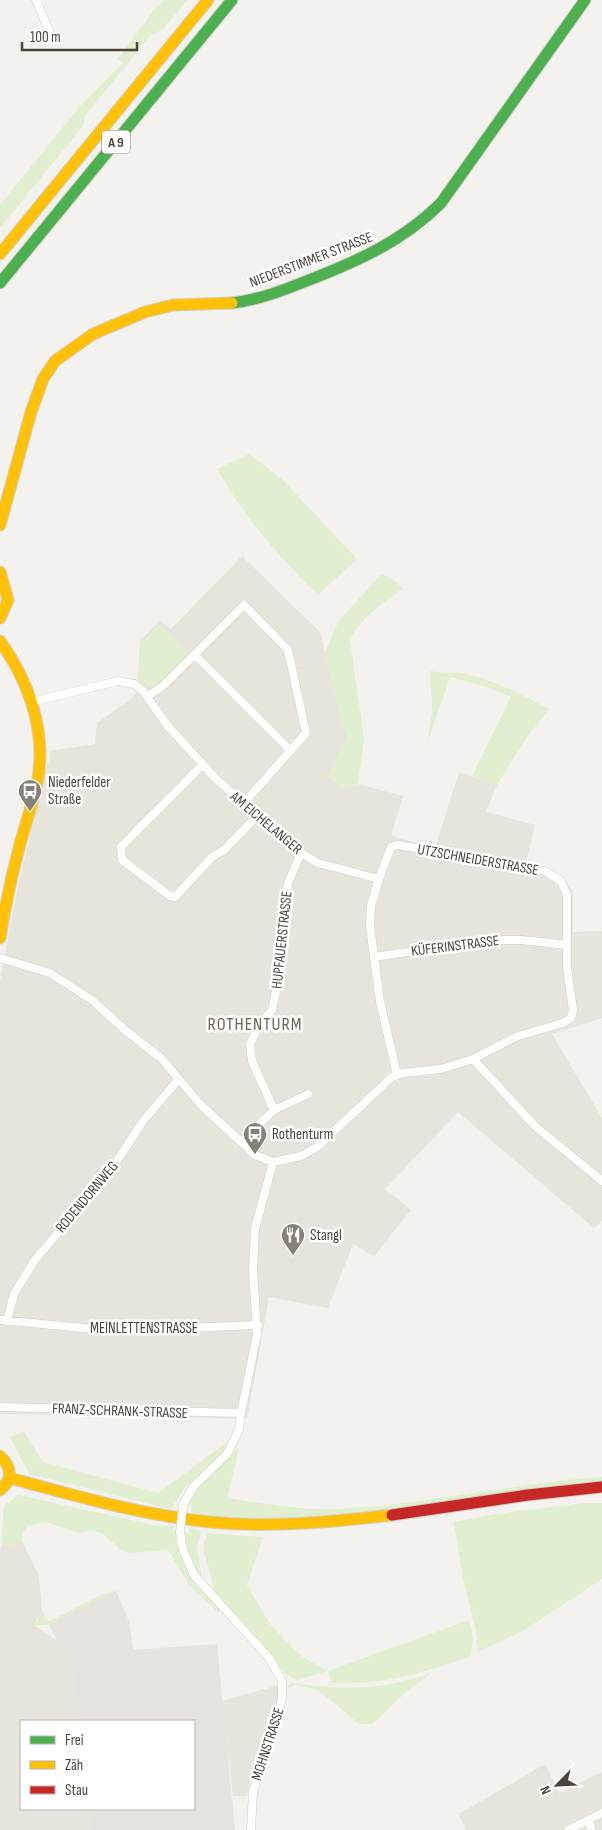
<svg xmlns="http://www.w3.org/2000/svg" width="602" height="1830" viewBox="0 0 602 1830" font-family="'Sofia Sans Condensed',sans-serif">
<style>
.residential{fill:#e7e4dc}
.industrial{fill:#e6e2de}
.green{fill:#e1eecf}
.lines{fill:none;stroke-linecap:round;stroke-linejoin:round}
.street-casing{stroke:#d2d0cb;stroke-width:9}
.fast-casing{stroke:#d3cfc5;stroke-width:13}
.slow-casing{stroke:#d3cfc5;stroke-width:13}
.jam-casing{stroke:#d3cfc5;stroke-width:13}
.street{stroke:#fdfdfc;stroke-width:8}
.fast{stroke:#4caf50;stroke-width:11}
.slow{stroke:#ffc107;stroke-width:11}
.jam{stroke:#c62828;stroke-width:11}
.street-bridge-casing{stroke:#d2d0cb;stroke-width:9;stroke-linecap:butt}
.street-bridge{stroke:#fdfdfc;stroke-width:8}
.labels{text-anchor:middle;dominant-baseline:central;stroke-width:5;stroke-linejoin:round;paint-order:stroke}
.shield{fill:#fff;stroke:#817c74;stroke-width:1}
.shield-label{font-size:14px;font-weight:bold;fill:#4b4439}
.street-label{font-size:15px;fill:#4b4439;stroke:#fff}
.poi-label{font-size:15px;fill:#4b4439;stroke:#fff;text-anchor:start}
.quarter-label{font-size:18px;letter-spacing:1px;fill:#6e6250;stroke:#fff}
</style>
<rect width="100%" height="100%" fill="#f4f2ee"/>
<path class="residential" d="M242,556l78,76 23,94 5,10 -20,40 17,13 13,-5 45,12 -12,40 44,12 24,-76 38,13 -11,27 49,13 -9,38 47,27v42l29,-1v87l-50,16 50,84v103l-8,7 -136,-116 -73,77 26,21 -37,46 -21,-12 -25,64 -59,-11 -22,122 -247,-5v-433l15,-81 30,-129 5,-13v-7l45,-7 2,-21 33,-23 7,-9 3,-50 20,-21 11,9z
M22,1541l17,35 3,34 -8,15 22,15 14,2 9,79h-58v88h68l2,21h-91v-279l1,-6 10,2z
M279,1685l-1,13 -24,70 -7,28h-14l-11,-95z
M545,1764l14,29 43,-21v58h-136l-7,-16z"/>
<path class="industrial" d="M116,1591l13,30 4,29 84,-6 18,186h-144l-2,-21h105v-88h-115l-9,-79 -13,-2 -8,-15z"/>
<path class="green" d="M165,0h22l-24,29 -13,7 -65,80 -2,10 -83,102v-23l80,-99 43,-43 -5,-4 35,-48z
M249,454l35,27 73,78 -39,36c-42,-42 -71,-74 -101,-126z
M382,574l13,7 11,11 -4,-3c-19,14 -42,30 -52,51l14,98 -6,46 -13,5 -17,-13 20,-40 -5,-10 -19,-72 15,-34z
M160,624l29,30 -28,28 -11,6 -10,-9v-34z
M430,671c10,2 21,1 32,2 30,6 60,22 87,36l-24,31 -28,45 -25,-9 39,-79 -27,-11 -34,-9 -22,64 4,-29z
M24,1432l19,30 115,31 75,-55 -18,24 -29,24 -15,23 -142,-35 -19,-37z
M235,1449h4l-12,49c36,5 73,13 110,11 89,-4 176,-26 265,-32v6l-295,37 -89,-3 -27,-4 1,-6 -4,-1c10,-25 31,-35 47,-57z
M18,1495l136,30 20,1 -1,5h3c0,33 22,55 43,76v6l-29,-27 -22,-36 -37,3 -10,-3 -19,-17 -11,-3 -11,3 -34,-11 -19,4 -4,7 -1,8 -11,6 -10,-2 3,-39z
M584,1503h18v76l-79,52 -45,21 -2,-21 -13,-53 -9,-56 42,-8z
M189,1528l12,3 -4,17 5,30c-11,-14 -15,-28 -18,-46l5,1z
M207,1533l56,4 -16,48 23,39 31,32 27,15 141,-51 4,17 -2,19c-46,16 -89,30 -139,27l-4,-12 -31,9 -13,-7 -44,-54 -24,-24 -13,-46z
M116,1591l-67,34h-16l4,-3 5,-12 3,9 5,2 55,-28z
M431,1673l-25,19 -33,32h-14l-41,-34 -22,-5 -10,3 4,-4h5c53,5 85,7 136,-11z"/>
<g class="lines">
<g class="street-casing">
<path id="street" d="M36,0l16,38
M195,655l96,96
M148,696l15,-10 81,-81 44,45 18,83 -63,71
M31,702l87,-21 16,3 9,7 24,34 49,54 85,74 17,10 61,16 -8,27 -1,20 10,75 17,74
M202,765c-26,28 -54,53 -81,82l1,13 48,36 5,1 37,-40 12,-7 33,-34
M379,879l12,-32 7,-2 147,26 16,10 6,14v72l6,43 -2,8 -8,5 -45,13 -45,23
M374,957l112,-17h36l45,5
M0,958l50,15 42,27 33,30 36,28 40,47 54,50 18,7 28,-6 16,-9 75,-70 11,-4 38,-4 32,-10 63,68 66,54
M274,1110l34,-16
M241,1142l33,-32 -22,-49 -2,-16 9,-20 13,-15 7,-33 9,-94 13,-30
M0,1320l115,11 143,-6
M7,1321l7,-27 20,-33 76,-89 33,-51 36,-42
M0,1407l241,6
M183,1505l10,-18 34,-33 12,-24 2,-17 16,-79 -4,-65 2,-40 18,-67
M180,1532l3,18 11,25 75,83 13,23v16l-3,16 -26,79 -2,38
M588,1820l4,10
M568,1830l34,-17"/>
</g>
<g class="fast-casing">
<path id="fast" d="M0,283l232,-283
M232,303c27,-3 52,-13 77,-23 49,-19 94,-39 132,-77l144,-203"/>
</g>
<g class="slow-casing">
<path id="slow" d="M0,254l208,-254
M0,525l31,-113 12,-33 12,-18 38,-27 52,-22 28,-7 59,-2
M0,572l8,28 -8,18
M0,641c28,39 46,88 38,137 -4,24 -13,46 -19,70 -8,30 -14,60 -19,90
M0,1456c12,11 13,24 0,34
M10,1478c66,18 132,37 200,44 61,6 121,0 182,-7"/>
</g>
<g class="jam-casing">
<path id="jam" d="M392,1515l136,-20 74,-8"/>
</g>
<use href="#street" class="street"/>
<use href="#fast" class="fast"/>
<use href="#slow" class="slow"/>
<use href="#jam" class="jam"/>
<g class="street-bridge-casing">
<path id="street-bridge" d="M180,1532l3,-27"/>
</g>
<use href="#street-bridge" class="street-bridge"/>
</g>
<defs>
<g id="bus-pin" transform="scale(1.25)"><path d="M0 17L-7.5 6A9.5 9.5 0 1 1 7.5 6Z" fill="#868178" stroke="#fff"/><path d="M-5-6H5V4H4V6H2V4H-2V6H-4V4H-5ZM-3.5-4V0h7V-4ZM-3.5 1.2v1.5H-2V1.2ZM2 1.2v1.5H3.5V1.2Z" fill="#fff"/></g>
<g id="restaurant-pin" transform="scale(1.25)"><path d="M0 17L-7.5 6A9.5 9.5 0 1 1 7.5 6Z" fill="#868178" stroke="#fff"/><path d="M-5-6h1v4h1v-4h1v4h1v-4h1v5L-1.5 .5V6h-2V.5L-5-1ZM5-6V6H3V1.5H1.5Q1.5-4 5-6Z" fill="#fff"/></g>
</defs>
<g fill-rule="evenodd">
<use href="#bus-pin" x="30" y="791"/>
<use href="#bus-pin" x="255" y="1134"/>
<use href="#restaurant-pin" x="293" y="1235"/>
</g>
<g class="labels">
<rect class="shield" x="102" y="130.5" width="28" height="23" rx="4"/>
<g class="shield-label">
<text x="116" y="142">A 9</text>
</g>
<g class="street-label">
<text transform="translate(311 260) rotate(-21)">NIEDERSTIMMER STRASSE</text>
<text transform="translate(266 823) rotate(40)">AM EICHELANGER</text>
<text transform="translate(478 860) rotate(10)">UTZSCHNEIDERSTRASSE</text>
<text transform="translate(282 940) rotate(-84)">HUPFAUERSTRASSE</text>
<text transform="translate(455 946) rotate(-7)">KÜFERINSTRASSE</text>
<text transform="translate(87 1197) rotate(-50)">RODENDORNWEG</text>
<text x="144" y="1328">MEINLETTENSTRASSE</text>
<text transform="translate(120 1411) rotate(2)">FRANZ-SCHRANK-STRASSE</text>
<text transform="translate(268 1744) rotate(-72)">MOHNSTRASSE</text>
</g>
<g class="poi-label">
<text x="48" y="782">Niederfelder<tspan x="48" dy="17">Straße</tspan></text>
<text x="272" y="1134">Rothenturm</text>
<text x="310" y="1235">Stangl</text>
</g>
<g class="quarter-label">
<text x="255" y="1024">ROTHENTURM</text>
</g>
</g>
<rect x="20" y="1720" width="175" height="90" fill="#ffffff" stroke="#b7b4b0"/>
<rect x="30" y="1736" width="25" height="8" fill="#4caf50" stroke="#b7b4b0"/>
<text x="65" y="1745" font-size="15" fill="#4b4439">Frei</text>
<rect x="30" y="1761" width="25" height="8" fill="#ffc107" stroke="#b7b4b0"/>
<text x="65" y="1770" font-size="15" fill="#4b4439">Zäh</text>
<rect x="30" y="1786" width="25" height="8" fill="#c62828" stroke="#b7b4b0"/>
<text x="65" y="1795" font-size="15" fill="#4b4439">Stau</text>
<g transform="translate(557 1785) rotate(246)" stroke="#ffffff" stroke-width="4" paint-order="stroke">
<path d="M0-4L9 19L0 12L-9 19Z" fill="#4b4439"/>
<text y="-8" font-size="14" font-weight="bold" text-anchor="middle" fill="#4b4439">N</text>
</g>
<path d="M22 42v8h115v-8" fill="none" stroke="#4b4439" stroke-width="2.5"/>
<text x="30" y="42" font-size="15" fill="#4b4439" stroke="#ffffff" stroke-width="4" paint-order="stroke">100 m</text>
</svg>
